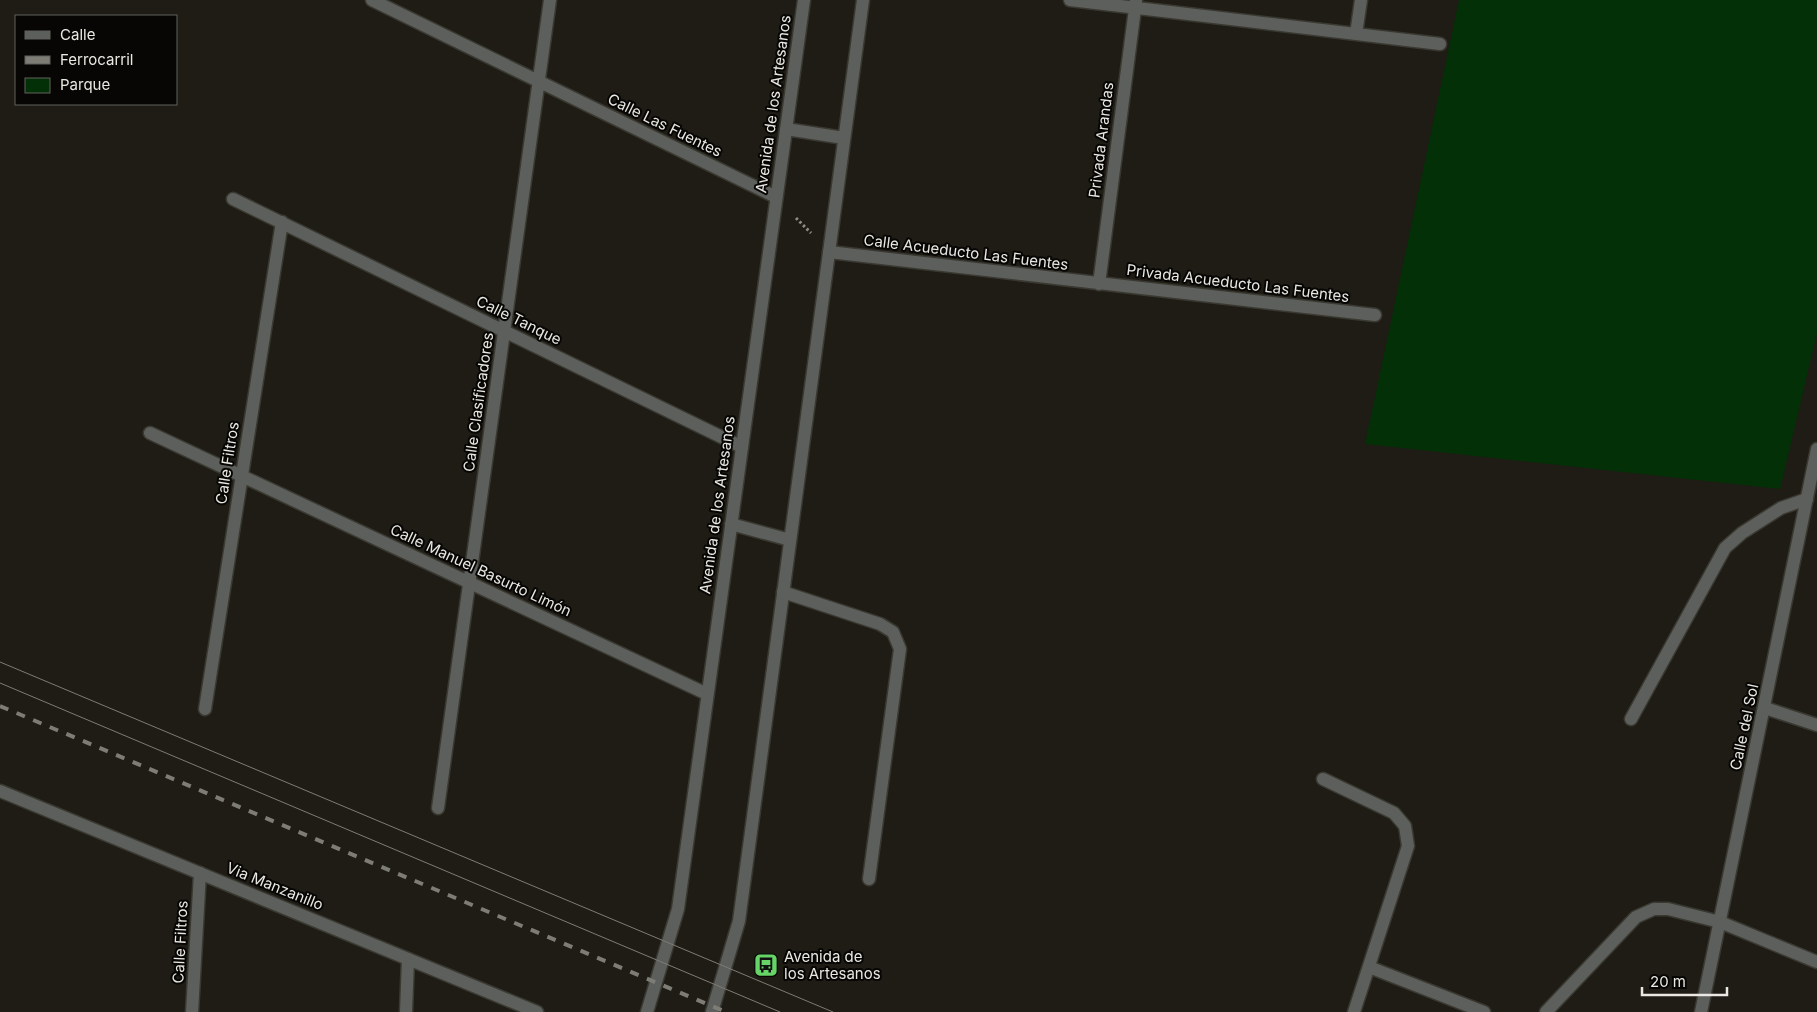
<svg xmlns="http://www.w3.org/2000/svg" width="1817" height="1012" viewBox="0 0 1817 1012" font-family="Inter,sans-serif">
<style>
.green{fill:#043007}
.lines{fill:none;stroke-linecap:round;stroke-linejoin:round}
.service-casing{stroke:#3a3931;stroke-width:15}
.minor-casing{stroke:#3a3931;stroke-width:15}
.tertiary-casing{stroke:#3a3931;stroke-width:15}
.path{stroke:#8e8c86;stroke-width:3;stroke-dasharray:2.5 2.5;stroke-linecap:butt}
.service{stroke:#5d5f5c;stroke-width:12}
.minor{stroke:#5d5f5c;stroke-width:12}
.tertiary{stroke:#5d5f5c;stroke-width:12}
.tram{stroke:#7d7c75;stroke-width:1}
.rail{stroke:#7d7c75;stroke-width:4;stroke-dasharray:9 9;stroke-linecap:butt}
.labels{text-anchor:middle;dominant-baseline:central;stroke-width:4;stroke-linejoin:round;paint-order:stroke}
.street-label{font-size:15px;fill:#e9e8e3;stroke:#070604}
.poi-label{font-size:15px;fill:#e9e8e3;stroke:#070604;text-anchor:start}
</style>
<rect width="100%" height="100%" fill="#1e1c14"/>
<path class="green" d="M1459,0h358v333l-37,156 -415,-45z"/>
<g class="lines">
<g class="service-casing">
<path id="service" d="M783,592l97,32 13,8 7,17 -31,230
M1631,719l94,-171 17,-15 39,-25 26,-9
M1323,779l71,34 11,13 3,20 -54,166
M1369,967l115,45
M1546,1012l90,-95 18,-8h14l52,13"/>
</g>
<g class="minor-casing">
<path id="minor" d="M372,0l404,197
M1070,0l370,44
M1356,34l5,-34
M233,199l509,248
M829,252l546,63
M1099,284l37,-283
M150,433l557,261
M1765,708l52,17
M205,709l77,-487
M438,808l112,-808
M1720,922l97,40
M192,1012l8,-139
M406,1012l2,-53
M1701,1012l116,-563"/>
</g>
<g class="tertiary-casing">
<path id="tertiary" d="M786,129l58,9
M731,524l59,16
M0,791l537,221
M647,1012l31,-103 126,-909
M712,1012l27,-91 124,-921"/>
</g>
<path class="path" d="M796,218l15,15"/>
<use href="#service" class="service"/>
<use href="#minor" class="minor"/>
<use href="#tertiary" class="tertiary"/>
<path class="tram" d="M0,662l833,350
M0,683l780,329"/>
<path class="rail" d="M0,706l726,306"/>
</g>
<defs>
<g id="bus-square" transform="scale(1.25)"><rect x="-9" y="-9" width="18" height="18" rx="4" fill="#66d466" stroke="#070604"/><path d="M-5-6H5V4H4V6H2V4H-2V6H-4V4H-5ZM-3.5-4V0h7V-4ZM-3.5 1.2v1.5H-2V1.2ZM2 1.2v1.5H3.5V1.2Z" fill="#111"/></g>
</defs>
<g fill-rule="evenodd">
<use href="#bus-square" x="766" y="965"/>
</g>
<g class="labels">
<g class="street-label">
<text transform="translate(773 104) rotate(-82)">Avenida de los Artesanos</text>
<text transform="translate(665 125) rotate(26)">Calle Las Fuentes</text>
<text transform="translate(1101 140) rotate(-83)">Privada Arandas</text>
<text transform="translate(966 252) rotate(7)">Calle Acueducto Las Fuentes</text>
<text transform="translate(1238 283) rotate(7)">Privada Acueducto Las Fuentes</text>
<text transform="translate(519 320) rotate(26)">Calle Tanque</text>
<text transform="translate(478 402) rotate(-82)">Calle Clasificadores</text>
<text transform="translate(227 463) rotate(-81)">Calle Filtros</text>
<text transform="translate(717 505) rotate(-82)">Avenida de los Artesanos</text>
<text transform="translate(481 570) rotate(25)">Calle Manuel Basurto Limón</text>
<text transform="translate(1744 727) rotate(-78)">Calle del Sol</text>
<text transform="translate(275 886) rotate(22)">Via Manzanillo</text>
<text transform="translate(180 942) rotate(-87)">Calle Filtros</text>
</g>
<g class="poi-label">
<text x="784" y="956">Avenida de<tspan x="784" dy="17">los Artesanos</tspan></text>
</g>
</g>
<rect x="15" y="15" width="162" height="90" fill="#070604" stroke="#61605d"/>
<rect x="25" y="31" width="25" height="8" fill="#5d5f5c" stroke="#61605d"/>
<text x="60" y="40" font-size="15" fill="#e9e8e3">Calle</text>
<rect x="25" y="56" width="25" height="8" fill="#7d7c75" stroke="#61605d"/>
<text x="60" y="65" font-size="15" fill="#e9e8e3">Ferrocarril</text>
<rect x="25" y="78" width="25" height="15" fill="#043007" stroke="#61605d"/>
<text x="60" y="90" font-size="15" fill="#e9e8e3">Parque</text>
<path d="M1642 987v8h85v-8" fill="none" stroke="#e9e8e3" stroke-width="2.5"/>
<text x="1650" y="987" font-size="15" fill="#e9e8e3" stroke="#070604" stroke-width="4" paint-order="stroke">20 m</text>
</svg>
